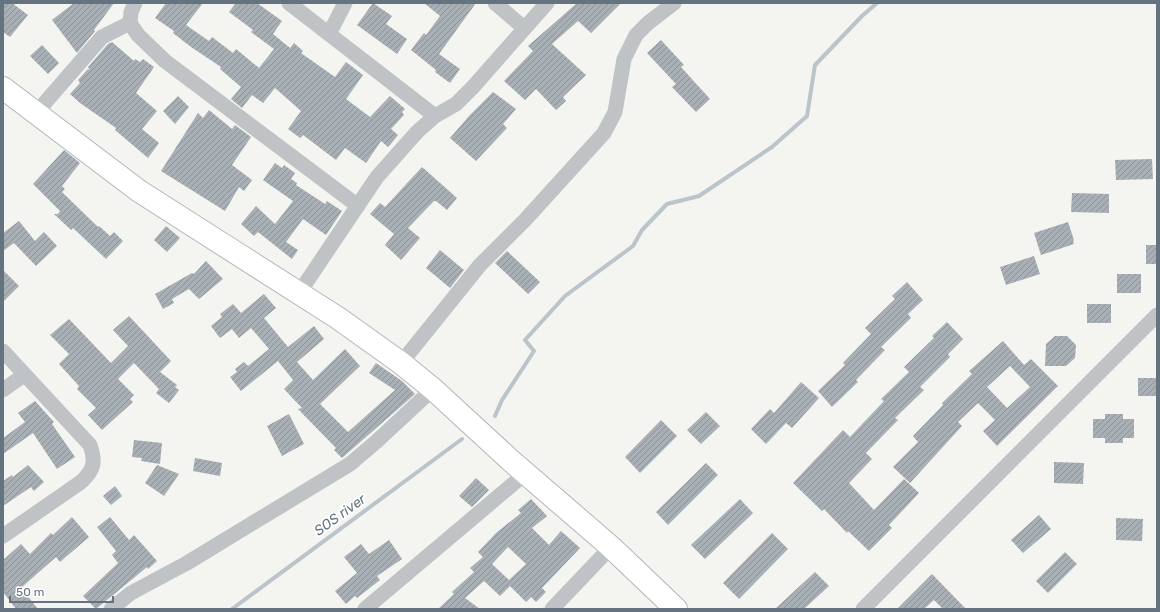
<svg xmlns="http://www.w3.org/2000/svg" width="1160" height="612" viewBox="0 0 1160 612" font-family="Rubik,sans-serif">
<style>
.lines{fill:none;stroke-linecap:round;stroke-linejoin:round}
.stream{stroke:#bbc4c9;stroke-width:4}
.building{fill:url(#building-hatch);fill-rule:evenodd}
.secondary-casing{stroke:#b2b6ba;stroke-width:24}
.street{stroke:#bfc3c6;stroke-width:15}
.secondary{stroke:#fff;stroke-width:22}
.labels{text-anchor:middle;dominant-baseline:central;stroke-width:4;stroke-linejoin:round;paint-order:stroke}
.water-label{font-size:14px;font-style:italic;fill:#61737d;stroke:#fff}
</style>
<defs>
<pattern id="building-hatch" width="6" height="6" patternUnits="userSpaceOnUse"><rect width="6" height="6" fill="#a9b0b5"/><path d="M-1 1l2-2M0 6l6-6M5 7l2-2" fill="none" stroke="#8d9498"/></pattern>
</defs>
<rect width="100%" height="100%" fill="#f4f4f1"/>
<g class="lines">
<path class="stream" d="M495,416l7,-16 32,-49 -9,-11 40,-44 68,-50 9,-16 25,-26 32,-8 73,-49 35,-31 8,-51 47,-49 15,-13
M232,609l230,-170"/>
</g>
<path class="building" d="M3,3h9l16,12 -18,22 -7,-5z
M74,3h40l-20,27 1,1 -18,22 -25,-33z
M166,3h37l-17,22 23,16 3,-4 21,16 3,-4 23,19 15,-19 -23,-17 2,-2 -24,-18 7,-9h21l25,18 -9,13 17,14 4,-5 9,8 -2,2 34,24 11,-15 17,13 -17,24 24,18 20,-21 15,13 -3,3 2,3 -13,14 7,6 -10,12 -7,-6 -15,22 -21,-15 -9,12 -33,-25 -3,3 -12,-9 13,-18 -26,-23 -12,15 -11,-8 -10,13 -11,-9 10,-12 -21,-18 1,-2 -30,-20 -18,-14 1,-2 -19,-13z
M373,3l19,13 -6,8 21,15 -10,15 -40,-29z
M424,3h52l-37,51 21,15 -10,14 -15,-11 1,-2 -25,-20 13,-17 2,2 14,-19z
M577,3h44l-30,30 -13,-12 -26,23 34,31 -23,22 3,4 -10,9 -20,-21 -11,11 -21,-19 29,-30 -5,-5z
M661,40l23,25 -3,2 29,32 -14,13 -24,-25 4,-3 -29,-31z
M112,42l22,19 1,-2 5,3 3,-3 11,8 -18,26 21,18 -15,18 17,14 -11,15 -33,-28 1,-2 -36,-25 -10,-9 10,-11 -2,-3 10,-11 2,1 -2,-3 20,-23z
M42,45l17,18 -11,11 -18,-18z
M493,92l23,17 -13,15 4,4 -31,33 -26,-23 19,-22z
M178,96l11,11 -14,17 -12,-13z
M209,110l23,19 3,-4 16,12 -19,28 20,15 -8,11 -5,-4 -14,24 -64,-40 37,-58 5,5z
M64,150l16,13 -18,23 3,3 -3,3 36,35 1,-1 11,10 4,-4 9,9 -17,18 -33,-31 -2,2 -17,-16h4l2,-3 -27,-27z
M1152,159l1,20 -37,1 -1,-20z
M275,163l7,5 2,-3 11,8 -4,6 6,4 -1,2 29,19 2,-3 15,10 -16,24 -23,-16 -17,23 12,8 -6,9 -34,-27 -4,4 -13,-12 15,-18 19,18 18,-23 -30,-21z
M422,167l35,31 -10,12 -11,-9h-2l-26,27 12,10 -19,22 -16,-15 9,-11 -24,-20 10,-11 5,4z
M1072,193l37,1v19l-38,-1z
M19,221l16,20 9,-9 13,14 -21,20 -22,-23 -11,8v-18z
M1068,222l6,18 -1,1 1,3 -33,11 -7,-22z
M166,226l14,12 -13,14 -13,-12z
M1146,245h11v19h-11z
M440,250l24,20 -14,18 -24,-20z
M507,251l33,31 -12,12 -33,-31z
M1034,256l6,18 -34,11 -6,-18z
M206,261l17,18 -24,20 -10,-10 -17,10 2,4 -11,6 -8,-15 37,-21 2,1z
M3,270l16,16 -16,16z
M1117,274h24v19h-24z
M907,282l16,18 -15,14 3,4 -30,29 4,3 -29,30 2,2 -26,25 -14,-16 27,-26 -2,-2 28,-29 -6,-6 30,-29 -3,-3z
M264,294l12,14 -12,10 24,29 26,-21 10,13 -27,23 16,18 32,-31 15,17 -40,38 28,28 47,-42 -26,-17 7,-10 26,18 13,13 -73,64 -8,-8 2,-2 -38,-39 4,-1 -18,-19 9,-9 -15,-19 -37,30 -11,-14 7,-5 -2,-3 9,-7 4,4 21,-17 -18,-21 -12,10 -7,-9 -12,9 -9,-12 11,-9 -2,-3 13,-10 8,9z
M1087,304h24v19h-24z
M129,316l42,45 -11,11 17,13 -2,2 4,3 -10,13 -13,-10 3,-4 -25,-26 -16,16 16,16 -4,4 3,3 -31,28 -14,-15 8,-7 -19,-19 2,-3 -20,-22 10,-10 -19,-19 19,-16 42,44 17,-17 -15,-16z
M947,322l16,17 -15,15 2,3 -30,30 4,3 -29,28 3,2 -32,33 6,6 -23,24 25,27 30,-31 15,14 -30,32 3,3 -23,23 -21,-20 -1,2 -23,-24 -2,2 -29,-28 50,-53 7,7 34,-36 -3,-2 28,-27 -5,-5 30,-29 -2,-2z
M1055,336h12l9,9 -1,13 -9,8h-21l1,-22z
M1003,341l21,24 7,-6 27,27 -61,60 -14,-15 12,-11 -17,-17 -20,19 4,4 -52,57 -17,-16 25,-25 -5,-6 30,-31 -1,-2 30,-29 -3,-3zM1010,366l20,21 -23,21 -20,-21z
M1138,378h19v18h-19z
M801,382l18,16 -27,30 -6,-5 -20,21 -15,-15 19,-20 4,4z
M35,401l19,21 -2,2 23,33 -18,12 -24,-36 -30,21v-16l22,-16 -7,-9z
M706,412l14,14 -19,18 -14,-14z
M289,414l15,30 -22,12 -15,-30z
M1105,414h18v5h11v19h-11v5h-18v-5h-12v-19h12z
M661,420l16,16 -37,37 -15,-16z
M134,440l28,3 -2,21 -19,-3 1,-3 -10,-1z
M195,458l27,5 -2,13 -27,-5z
M1054,462l30,1 -1,21 -29,-1z
M706,463l12,12 -50,50 -12,-13z
M28,465l16,17 -10,9 -3,-4 -28,19v-25l9,-6 1,2z
M157,465l22,9 -15,22 -19,-13z
M476,478l13,12 -17,17 -13,-11z
M115,486l7,10 -11,9 -8,-9z
M531,499l16,17 -15,12 17,17 12,-14 19,17 -38,40 4,4 -10,10 -5,-5 -5,5 -16,-16 -10,10 -16,-15 -19,17 15,11h-42l16,-15 -2,-2 22,-20 -4,-4 13,-11 -5,-5 18,-19 25,-20 -3,-3zM508,547l18,17 -17,16 -17,-16z
M740,499l13,14 -48,46 -14,-14z
M1039,515l12,14 -28,24 -12,-13z
M72,517l17,20 -29,25 -4,-5 -35,31 17,21h-22l-13,-17v-32l18,-16 9,10 21,-21 2,2z
M110,517l19,23 5,-5 23,26 -9,8 -1,-2 -51,42 -13,-13 35,-33 -6,-8 4,-4 -19,-24z
M1116,518l27,1 -1,22 -26,-1z
M772,533l16,16 -49,50 -16,-16z
M389,540l13,19 -25,17 3,4 -23,18 -2,-2 -9,8 -11,-13 22,-18 -13,-16 17,-13 8,10z
M1065,552l12,12 -29,29 -12,-12z
M815,572l14,14 -25,23h-29z
M932,574l34,35h-23l-9,-9 -10,9h-27z"/>
<g class="lines">
<g class="secondary-casing">
<path id="secondary" d="M3,88l136,103 199,127 63,45 32,26 76,70 102,88 65,62"/>
</g>
<path class="street" d="M135,3l-4,9 -1,11 8,12 27,26 193,145
M289,3l146,113
M495,3l29,25
M329,34l16,-31
M36,113l66,-76 28,-14
M299,293l78,-116 40,-45 18,-16 21,-12 17,-17 74,-84
M3,351l87,94c6,17 4,25 -9,37l-78,54
M401,363l79,-98 45,-45 79,-87 11,-21 9,-53 12,-24 12,-12 26,-20
M3,390l21,-15
M111,609l20,-16 56,-30 163,-99 27,-23 56,-52
M365,609l161,-136
M552,609l59,-62
M863,609l294,-294"/>
<use href="#secondary" class="secondary"/>
</g>
<g class="labels">
<g class="water-label">
<text transform="translate(340 515) rotate(-36)">SOS river</text>
</g>
</g>
<rect width="1160" height="612" fill="none" stroke="#657280" stroke-width="8"/>
<path d="M10 596v6h103v-6" fill="none" stroke="#657280" stroke-width="2"/>
<text x="16" y="596" font-size="12" fill="#657280" stroke="#ffffff" stroke-width="3" paint-order="stroke">50 m</text>
</svg>
